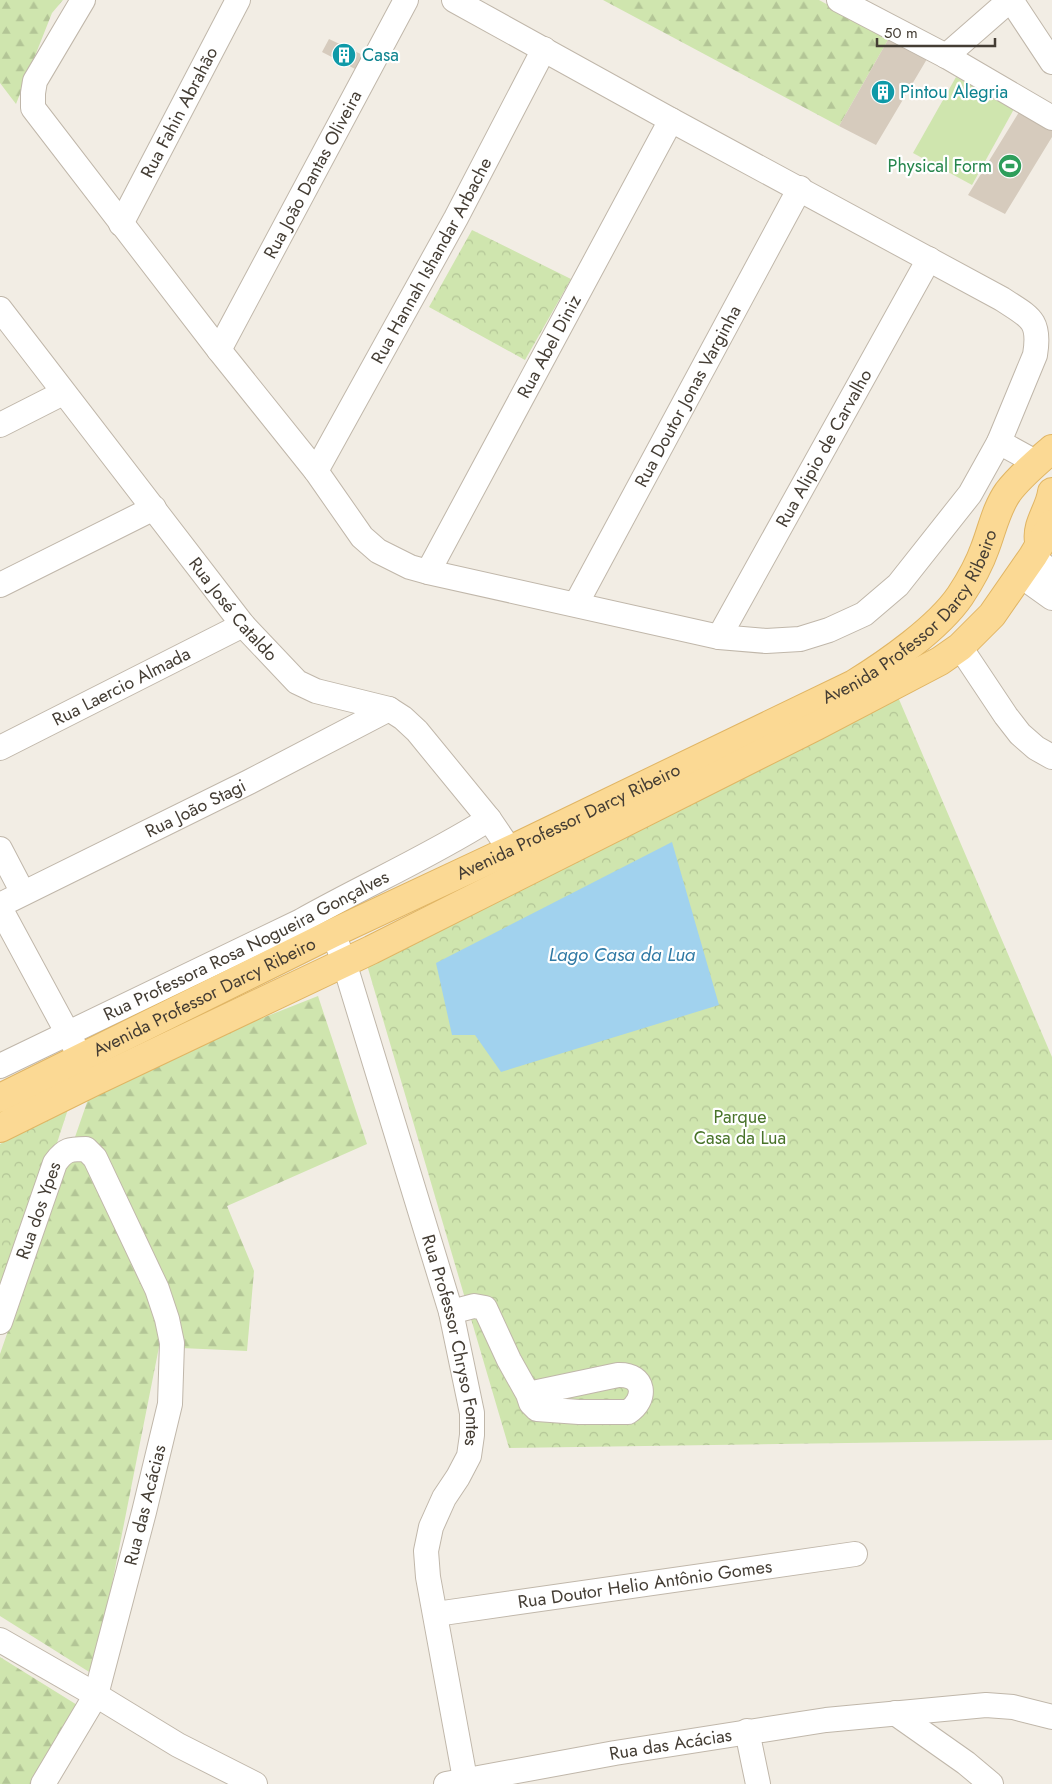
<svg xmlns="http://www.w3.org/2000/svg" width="1052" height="1784" viewBox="0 0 1052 1784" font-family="Jost,sans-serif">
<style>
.forest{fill:url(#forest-firs)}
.park{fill:url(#park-crowns)}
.garden{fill:#cfe5ae}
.water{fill:#a1d2ee}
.building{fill:#d6cbbd}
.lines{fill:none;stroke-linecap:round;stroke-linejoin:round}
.minor-casing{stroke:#c0b7aa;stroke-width:26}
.major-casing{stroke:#e0b564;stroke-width:30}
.minor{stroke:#fff;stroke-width:24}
.major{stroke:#fbd994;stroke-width:28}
.labels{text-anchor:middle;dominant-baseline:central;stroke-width:4.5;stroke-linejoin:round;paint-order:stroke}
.culture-label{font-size:18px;fill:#0d838f;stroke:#fff;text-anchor:start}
.street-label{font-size:18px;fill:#443d34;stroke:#fff}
.leisure-label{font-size:18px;fill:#27864d;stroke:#fff;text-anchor:end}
.park-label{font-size:18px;fill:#49742a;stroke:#fff}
.water-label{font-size:19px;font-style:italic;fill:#2f79a4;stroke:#fff}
</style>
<defs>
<pattern id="forest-firs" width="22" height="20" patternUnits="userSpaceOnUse" patternTransform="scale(1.25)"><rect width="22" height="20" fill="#cfe5ae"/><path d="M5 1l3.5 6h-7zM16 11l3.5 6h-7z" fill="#b3c596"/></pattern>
<pattern id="park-crowns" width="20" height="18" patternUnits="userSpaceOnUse" patternTransform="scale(1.25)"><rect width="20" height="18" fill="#cfe5ae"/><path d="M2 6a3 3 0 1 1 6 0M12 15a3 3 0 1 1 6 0" fill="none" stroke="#b3c596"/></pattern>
</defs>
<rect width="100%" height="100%" fill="#f2ede4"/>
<path class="forest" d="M0,0h63l-11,13 -36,91 -16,-21z
M603,0h216l70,38 -50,88z
M318,996l49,148 -140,62 27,65 -7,80 -88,-4 -65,328 -94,-59v-262l93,-269z
M0,1657l82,51 -47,76h-35z"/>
<path class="park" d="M472,230l99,49 -46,81 -96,-53z
M898,697l154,360v383l-543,8 -142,-483z
M70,1103l-66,203 -4,-8v-154z"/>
<path class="garden" d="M956,77l58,32 -42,76 -59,-32z"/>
<path class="water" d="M672,842l47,163 -218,67 -26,-37h-23l-16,-72z"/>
<path class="building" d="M889,38l38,21 -51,86 -37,-19z
M329,39l38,18 -8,14 -37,-19z
M1019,112l33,16v9l-47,77 -37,-19z"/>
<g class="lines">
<g class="minor-casing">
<g id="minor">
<path d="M83,0l-48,81 -2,12v15l186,242 97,121 46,66 16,14 32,16 18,5 291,65 47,4 34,-2 29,-9 35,-16 34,-29 72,-91 29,-52 36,-87c6,-36 -6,-38 -33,-56l-331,-179 -217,-120"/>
<path d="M839,0l107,56 106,62"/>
<path d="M1011,0l41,62"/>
<path d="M946,56l64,-56"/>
<path id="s1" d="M121,224l117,-224"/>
<path id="s2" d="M0,309l243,316 54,57 19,9 73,18 14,9 14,13 72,88 21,31"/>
<path id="s3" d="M219,350l187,-350"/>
<path d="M0,425l63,-32"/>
<path d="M999,442l38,21"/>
<path id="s4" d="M316,471l140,-253 88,-169"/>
<path d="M1033,556l19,17"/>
<path id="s5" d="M428,572l243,-452"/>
<path d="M1020,575l32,23"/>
<path d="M0,585l154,-77"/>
<path id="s6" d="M576,604l224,-416"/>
<path id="s7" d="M719,637l210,-378"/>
<path d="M960,647l46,69 14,18 16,14 16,9"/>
<path id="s8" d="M0,748l243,-123"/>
<path d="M0,849l23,44"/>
<path id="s9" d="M0,905l249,-123 140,-73"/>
<path d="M0,908l74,137"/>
<path id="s10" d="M333,933l11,29 107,350 21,101v22l-3,21 -11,21 -14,21 -13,29 -5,24 2,26 37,202"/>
<path id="s11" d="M0,1066l301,-145c62,-35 128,-64 188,-102"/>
<path d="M451,1312l23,-6 11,2 24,52 19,34 3,9 6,6 42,3h49c19,-12 18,-38 -10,-37l-90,19"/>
<path id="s12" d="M0,1322l55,-159c10,-14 15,-14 31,-14l9,9 62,131 10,30 5,24 -2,61 -26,108 -48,183 -53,89"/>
<path id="s13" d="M436,1614l419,-60"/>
<path d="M0,1640l96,55 82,50 77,39"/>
<path d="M895,1713l71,50 25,21"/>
<path d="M747,1731l11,53"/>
<path id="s14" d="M446,1784l169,-31 211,-33 160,-15 27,2 39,10"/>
</g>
</g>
<g class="major-casing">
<g id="major">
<path d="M1039,541c-3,-17 11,-32 13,-49"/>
<path id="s15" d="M0,1098l333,-165 177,-83 344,-166c34,-21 84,-56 106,-88 10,-15 19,-31 25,-48 7,-18 11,-39 23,-56 12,-16 29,-30 44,-43"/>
<path d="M0,1128l93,-46 278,-132 445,-224 124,-65 20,-14 32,-32 41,-59 19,-32"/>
</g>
</g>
<use href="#minor" class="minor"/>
<use href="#major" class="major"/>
</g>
<defs>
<g id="building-disc" transform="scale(1.25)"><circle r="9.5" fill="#0f9aa8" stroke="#fff"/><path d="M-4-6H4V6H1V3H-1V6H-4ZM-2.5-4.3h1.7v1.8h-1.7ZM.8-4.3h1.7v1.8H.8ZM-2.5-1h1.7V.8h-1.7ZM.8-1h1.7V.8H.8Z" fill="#fff"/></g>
<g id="stadium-disc" transform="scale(1.25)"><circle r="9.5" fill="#2e9e5b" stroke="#fff"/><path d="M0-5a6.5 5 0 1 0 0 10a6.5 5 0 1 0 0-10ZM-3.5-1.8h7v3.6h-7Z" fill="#fff"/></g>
</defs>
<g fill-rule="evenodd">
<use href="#building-disc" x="344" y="55"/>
<use href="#building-disc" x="883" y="92"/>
<use href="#stadium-disc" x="1010" y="166"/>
</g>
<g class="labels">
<g class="culture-label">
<text x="362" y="55">Casa</text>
<text x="900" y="92">Pintou Alegria</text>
</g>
<g class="street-label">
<text stroke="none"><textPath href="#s1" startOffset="126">Rua Fahin Abrahão</textPath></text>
<text stroke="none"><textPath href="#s3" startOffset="199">Rua João Dantas Oliveira</textPath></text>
<text stroke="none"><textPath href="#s4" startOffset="240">Rua Hannah Ishandar Arbache</textPath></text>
<text stroke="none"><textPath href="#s5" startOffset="256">Rua Abel Diniz</textPath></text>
<text stroke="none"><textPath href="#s6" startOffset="236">Rua Doutor Jonas Varginha</textPath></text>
<text stroke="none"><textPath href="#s7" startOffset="216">Rua Alipio de Carvalho</textPath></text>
<text stroke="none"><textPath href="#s2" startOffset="380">Rua José Cataldo</textPath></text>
<text stroke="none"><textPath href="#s15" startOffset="1038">Avenida Professor Darcy Ribeiro</textPath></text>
<text stroke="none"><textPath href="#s8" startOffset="136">Rua Laercio Almada</textPath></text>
<text stroke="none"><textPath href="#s9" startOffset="218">Rua João Stagi</textPath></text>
<text stroke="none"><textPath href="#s15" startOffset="632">Avenida Professor Darcy Ribeiro</textPath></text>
<text stroke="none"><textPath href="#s11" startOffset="274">Rua Professora Rosa Nogueira Gonçalves</textPath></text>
<text stroke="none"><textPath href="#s15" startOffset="228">Avenida Professor Darcy Ribeiro</textPath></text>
<text stroke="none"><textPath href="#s12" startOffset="118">Rua dos Ypes</textPath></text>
<text stroke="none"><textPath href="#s10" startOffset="425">Rua Professor Chryso Fontes</textPath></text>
<text transform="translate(145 1505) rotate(-76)">Rua das Acácias</text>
<text stroke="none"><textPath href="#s13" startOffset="211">Rua Doutor Helio Antônio Gomes</textPath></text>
<text stroke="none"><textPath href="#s14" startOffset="228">Rua das Acácias</textPath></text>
</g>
<g class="leisure-label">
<text x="992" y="166">Physical Form</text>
</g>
<g class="park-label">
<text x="740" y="1117">Parque<tspan x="740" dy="21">Casa da Lua</tspan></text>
</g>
<g class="water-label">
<text x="622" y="954">Lago Casa da Lua</text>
</g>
</g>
<path d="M877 38v8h118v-8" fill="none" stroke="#443d34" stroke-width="2.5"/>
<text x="884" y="38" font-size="15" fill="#443d34" stroke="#ffffff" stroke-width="4" paint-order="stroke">50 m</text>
</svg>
